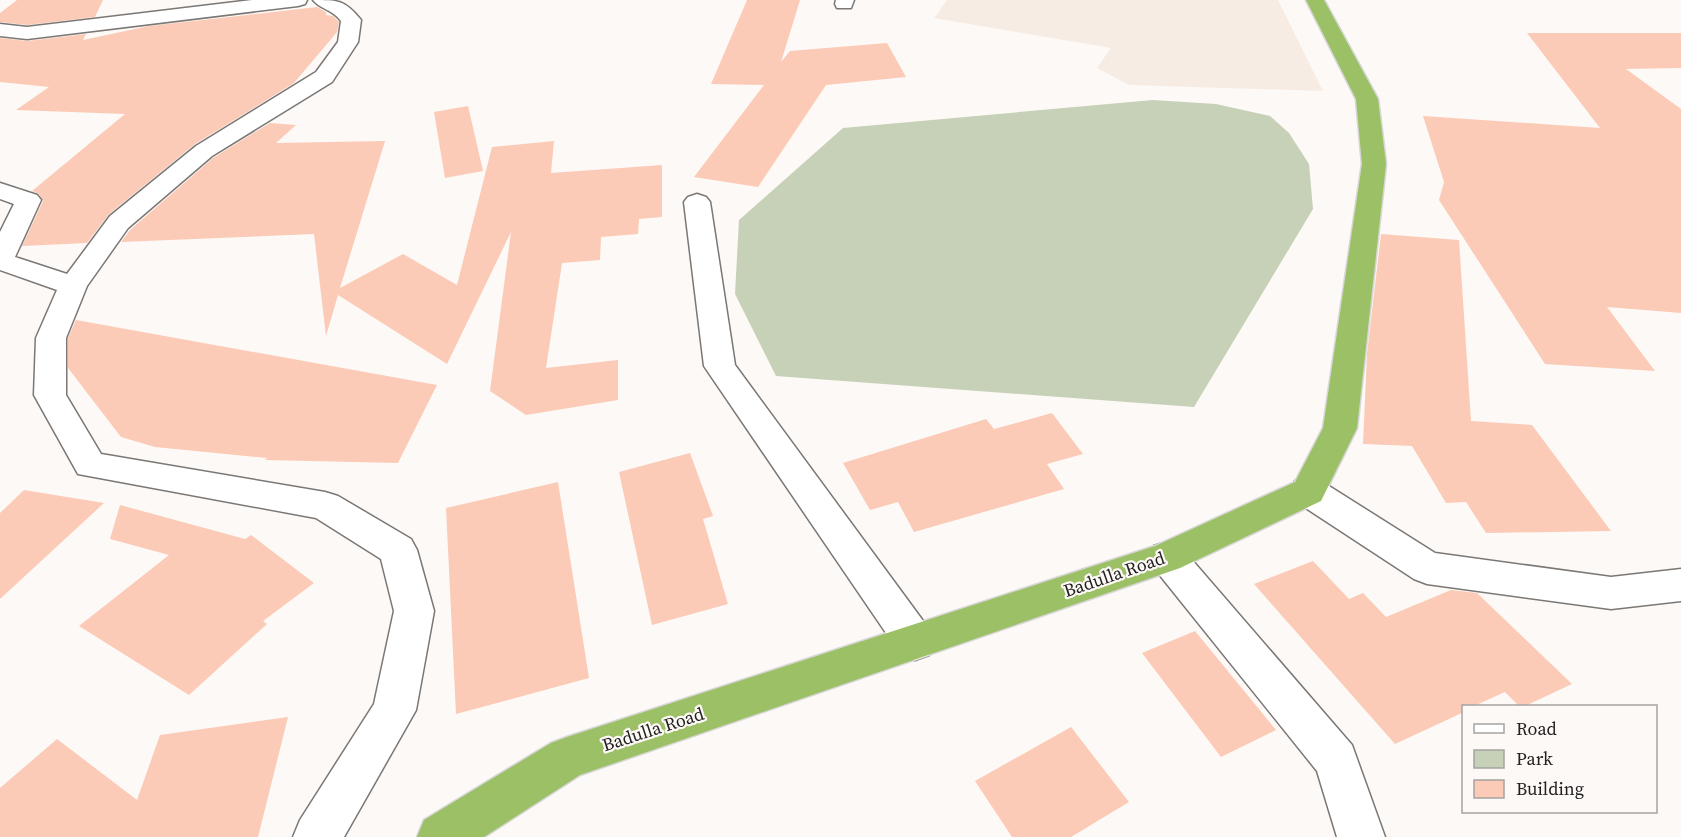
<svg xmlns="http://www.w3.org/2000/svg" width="1681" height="837" viewBox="0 0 1681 837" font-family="'Source Serif 4',serif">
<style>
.built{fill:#f7ece4}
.green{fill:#c7d1b7}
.building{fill:#fbcbb7}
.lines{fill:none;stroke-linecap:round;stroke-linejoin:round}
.minor-casing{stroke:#7a7774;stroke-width:3}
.highway-casing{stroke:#d7d7d7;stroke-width:3}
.minor{fill:#fff;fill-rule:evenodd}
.highway{fill:#9cc065;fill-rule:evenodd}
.labels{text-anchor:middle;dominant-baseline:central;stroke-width:4.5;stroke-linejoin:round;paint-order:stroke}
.street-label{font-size:18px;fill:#222120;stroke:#fdf9f6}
</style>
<rect width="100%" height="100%" fill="#fdf9f6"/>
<path class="built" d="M947,0h331l45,91 -194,-6 -32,-17 14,-20 -177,-30z"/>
<path class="green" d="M1153,100l63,4 54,12 19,17 20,31 4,45 -119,198 -418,-31 -41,-82 4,-74 104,-92z"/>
<path class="building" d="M17,0h86l-8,17 -68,8 -27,-3v-9z
M747,0h53l-19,62 9,-11 97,-8 19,34 -80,8 -68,102 -64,-10 70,-92 -53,-1z
M317,7l9,5v3l7,1 6,6 -2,10 -43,51 -99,61 -86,70 -22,29 -65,3 21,-45 -4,-7 -7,-3 93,-77 -109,-4 33,-23 -49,-5v-44l27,3 59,-7 -3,6 66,-14z
M1527,33h154v35l-55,1 55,40v204l-74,-6 48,64 -110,-7 -106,-164 5,-18 -21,-66 177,12z
M468,106l15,65 -38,7 -11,-66z
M270,123l26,2 -20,18 109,-2 -45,147 63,-34 54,31 35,-138 62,-6 -3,32 111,-8v52l-23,2 -1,15 -37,3 -1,23 -38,3 -16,105 72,-8v40l-92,15 -36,-24 21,-159 -64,132 -109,-69 -12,41 -12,-102 -193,8 9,-12 83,-72z
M1381,234l78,6 12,181 61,4 79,106 -125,2 -20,-31 -20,1 -34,-57 -49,-2 4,-90z
M76,320l72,13 289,52 -39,78 -133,-3 2,-2 -112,-11 -34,-10 -53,-69v-30z
M1052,413l31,41 -36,10 17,25 -150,43 -16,-30 -28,8 -27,-47 143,-44 8,10z
M690,453l23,63 -10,3 25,85 -76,21 -33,-153z
M558,482l31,196 -133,36 -10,-206z
M24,490l80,13 -104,96v-86z
M120,505l125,34 6,-4 63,48 -51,38 4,3 -78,71 -110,-69 90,-71 -59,-16z
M1313,561l36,38 14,-6 23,24 65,-27 26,3 95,91 -47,22h-6l-14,-14 -31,14h-10v6l-69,32 -141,-160z
M1195,631l81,99 -55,27 -79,-104z
M288,717l-30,120h-258v-49l57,-49 80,61 23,-65z
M1071,727l58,75 -58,35h-59l-37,-56z"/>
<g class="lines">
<g class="minor-casing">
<path id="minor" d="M252,0h55l-2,4 -7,2 -271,33 -27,-3v-12l27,3z
M313,0c25,0 32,0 48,20l-3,22 -26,40 -120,74 -84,72 -41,58 -21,52v57l35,59 224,38 13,4 73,43 6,11 17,61 -18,99 -72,127h-51l7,-17 74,-116 20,-93 -13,-52 -65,-41 -238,-44 -44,-79 2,-57 21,-48 -57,-20v-38l14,-28 -14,-5v-16l37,12 4,5 -26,57 52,17 43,-58 86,-70 120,-74 22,-30 3,-21c-9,-12 -21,-12 -28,-21z
M836,0h18l-3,8h-14l-2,-4z
M697,194l9,3 4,5 25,163 194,264 6,13 -6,13 -14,5 -14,-5 -197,-289 -20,-164 4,-5z
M1308,478l13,3 114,72 176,24 70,-8v32l-70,8 -184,-25 -13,-5 -119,-78 -5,-10 5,-10z
M1167,542l13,4 172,199 33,92h-48l-20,-66 -163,-203 -6,-11 6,-11z"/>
</g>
<g class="highway-casing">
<path id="highway" d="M1306,0h18l54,99 8,65 -29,264 -36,73 -141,67 -600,207 -96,62h-67l7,-17 127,-77 16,-6 588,-191 140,-64 28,-54 39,-264 -6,-65z"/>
</g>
<use href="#minor" class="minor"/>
<use href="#highway" class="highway"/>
</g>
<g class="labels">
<g class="street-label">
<text transform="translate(1114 574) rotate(-19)">Badulla Road</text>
<text transform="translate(653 729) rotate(-18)">Badulla Road</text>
</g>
</g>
<rect x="1462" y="705" width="195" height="108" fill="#fdf9f6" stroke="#a5a3a0" stroke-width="1.5"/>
<rect x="1474" y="724" width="30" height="9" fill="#ffffff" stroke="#a5a3a0" stroke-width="1.5"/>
<text x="1516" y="735" font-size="18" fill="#222120">Road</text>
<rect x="1474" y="750" width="30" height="18" fill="#c7d1b7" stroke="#a5a3a0" stroke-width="1.5"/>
<text x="1516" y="765" font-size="18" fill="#222120">Park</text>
<rect x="1474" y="780" width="30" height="18" fill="#fbcbb7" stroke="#a5a3a0" stroke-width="1.5"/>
<text x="1516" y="795" font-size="18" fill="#222120">Building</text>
</svg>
